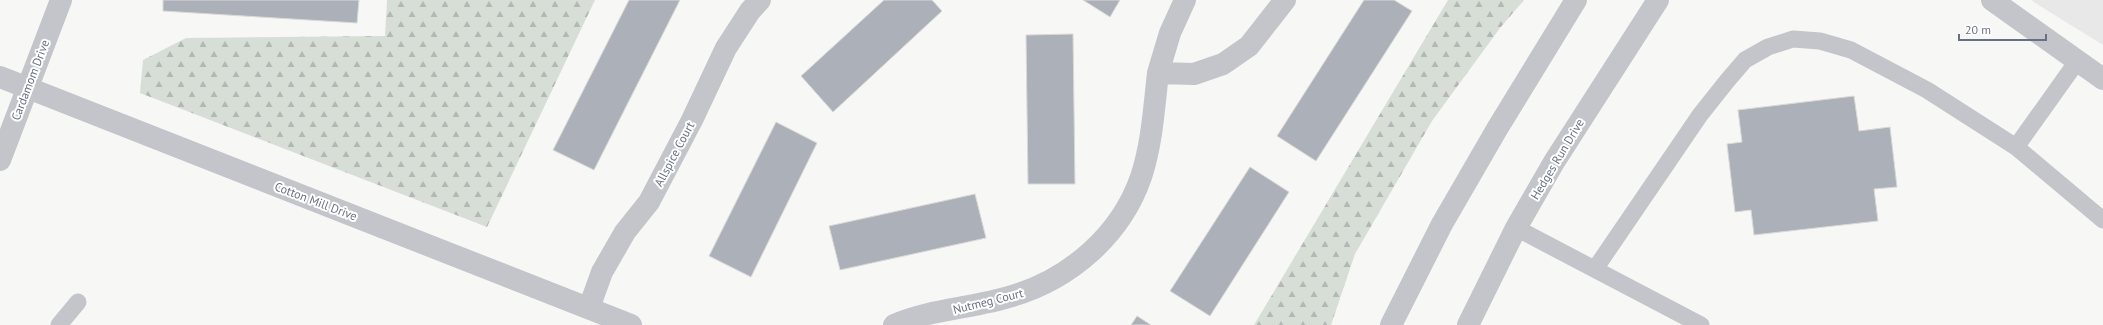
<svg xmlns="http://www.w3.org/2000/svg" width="2103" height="325" viewBox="0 0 2103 325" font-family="'PT Sans',sans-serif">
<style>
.built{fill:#e8e8e8}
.forest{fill:url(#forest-firs)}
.building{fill:#acb1b9;stroke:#d9d9d7}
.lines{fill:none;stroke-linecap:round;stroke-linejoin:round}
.service{stroke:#c3c5ca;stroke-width:17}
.minor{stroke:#c3c5ca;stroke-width:22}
.tertiary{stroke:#c3c5ca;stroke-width:22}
.labels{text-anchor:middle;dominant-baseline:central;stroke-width:4;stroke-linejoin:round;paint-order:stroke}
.street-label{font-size:12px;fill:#687184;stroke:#fff}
</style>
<defs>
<pattern id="forest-firs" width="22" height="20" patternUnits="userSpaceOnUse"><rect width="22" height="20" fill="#d7ded6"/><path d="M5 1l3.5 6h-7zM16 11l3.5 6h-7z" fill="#b2b8b3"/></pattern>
</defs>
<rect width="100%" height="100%" fill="#f7f7f5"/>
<path class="built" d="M2031,0h72v45l-63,-39z"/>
<path class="forest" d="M387,0h208l-108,227 -347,-134 3,-33 43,-22 199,-2z
M1448,0h76l-24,28 -68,93 -77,133 -24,71h-77z"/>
<path class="building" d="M163,0h196l-2,23 -194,-12z
M629,0h51l-86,170 -41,-20z
M884,0h48l10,11 -109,101 -32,-36z
M1083,0h37l-10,17z
M1364,0h30l18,11 -96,150 -39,-25z
M1073,34l2,150h-47l-2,-149z
M1854,96l5,35 31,-4 7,60 -23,2 4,32 -124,14 -3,-25 -16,2 -8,-68 15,-2 -4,-32z
M776,122l41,21 -66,134 -42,-21z
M1250,167l39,25 -79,124 -40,-25z
M975,194l11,44 -146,32 -11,-44z
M1137,316l14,9h-20z"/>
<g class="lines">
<path class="service" d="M2016,147l62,-87
M1516,228l185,97
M1595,269l105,-154 27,-34 18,-21 23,-13 25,-8 27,2 31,9 76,40 89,57 87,73
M59,325l19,-23"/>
<path class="minor" d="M1185,0l-15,33 -12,40 36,1 29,-10 26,-18 36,-46
M1992,0l111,79
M0,160l61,-160
M589,308l13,-36 23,-40 24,-30 43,-82 34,-72 24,-37 10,-11
M894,325c36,-16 81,-17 118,-29 58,-17 109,-61 129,-119 11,-33 13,-69 17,-104"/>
<path class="tertiary" d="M0,77l631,248
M1391,325l51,-101 55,-95 79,-129
M1468,325l48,-97 38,-66 104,-162"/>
</g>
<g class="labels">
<g class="street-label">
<text transform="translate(30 80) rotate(-69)">Cardamom Drive</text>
<text transform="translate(674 154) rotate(-62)">Allspice Court</text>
<text transform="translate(1557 159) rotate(-59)">Hedges Run Drive</text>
<text transform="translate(316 201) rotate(21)">Cotton Mill Drive</text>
<text transform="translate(988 301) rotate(-14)">Nutmeg Court</text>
</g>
</g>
<path d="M1959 34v6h87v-6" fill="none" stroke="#687184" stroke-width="2"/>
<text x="1965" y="34" font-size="12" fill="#687184" stroke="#ffffff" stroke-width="3" paint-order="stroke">20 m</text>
</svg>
